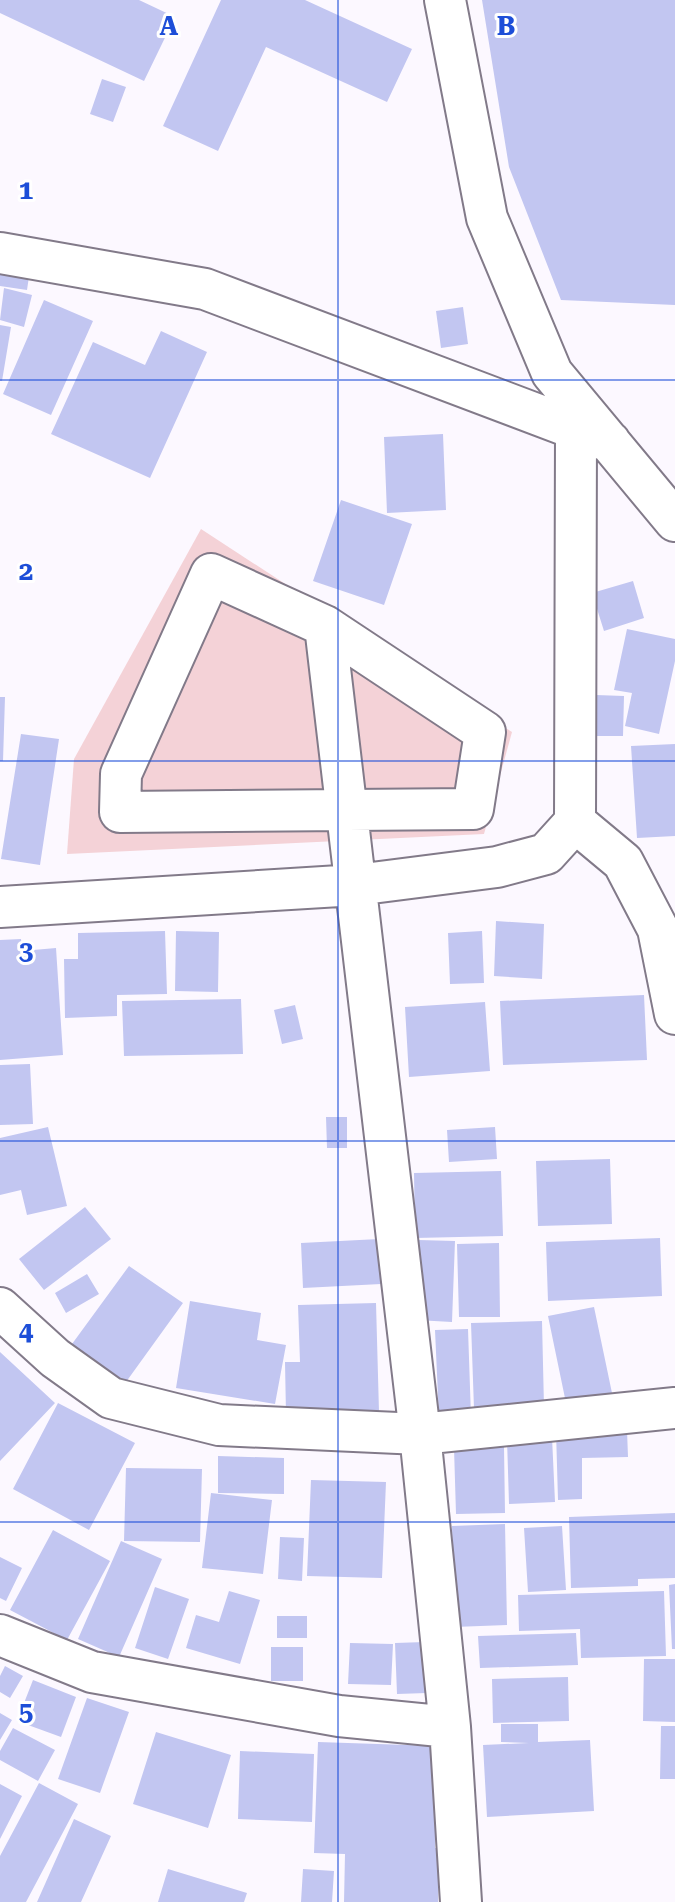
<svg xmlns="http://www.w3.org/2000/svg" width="675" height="1902" viewBox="0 0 675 1902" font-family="'Roboto Serif',serif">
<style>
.green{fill:#f4d2d7}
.building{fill:#c2c6f1}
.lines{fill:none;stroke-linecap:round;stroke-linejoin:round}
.minor-casing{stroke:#827a89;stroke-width:44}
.minor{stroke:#fff;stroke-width:40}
.grid{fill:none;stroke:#1d4ed8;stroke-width:2;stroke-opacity:0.55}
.grid-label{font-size:26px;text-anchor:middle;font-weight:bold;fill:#1d4ed8;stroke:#fff;stroke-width:6;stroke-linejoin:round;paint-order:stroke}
</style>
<rect width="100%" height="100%" fill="#fcf8ff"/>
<path class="green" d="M201,529l311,203 -28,102 -417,20 7,-95z"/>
<path class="building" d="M0,0h139l36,17 -31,64 -144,-68z
M221,0h84l107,49 -25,53 -121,-55 -48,104 -55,-25z
M482,0h193v305l-114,-5 -52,-133z
M102,79l24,8 -13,35 -23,-8z
M0,258l31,5 -4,27 -27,-4z
M4,288l28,7 -8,32 -24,-7z
M44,300l49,21 -42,94 -48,-21z
M463,307l5,37 -27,4 -5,-37z
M0,325l11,2 -9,54h-2z
M161,331l46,21 -57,126 -99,-44 42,-92 52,23z
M443,434l3,76 -59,3 -3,-76z
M341,500l71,24 -28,81 -71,-24z
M633,581l11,37 -40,13 -12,-38z
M627,629l48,10v22l-16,73 -34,-8 7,-33 -18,-3z
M596,695l28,1 -1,40h-28z
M0,697h5l-2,64h-3z
M21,734l38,5 -19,126 -39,-6z
M675,744v92l-38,2 -6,-92z
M496,921l48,3 -2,55 -48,-3z
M165,931l2,63 -50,1v21l-52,2 -1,-59h14v-26z
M176,931l43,1 -1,60 -43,-1z
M482,931l2,52 -34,1 -2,-51z
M21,939l1,12 34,-3 7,107 -63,5v-120z
M644,995l3,65 -144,5 -3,-64z
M241,999l2,55 -119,2 -2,-55z
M485,1002l5,69 -81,6 -4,-70z
M295,1005l8,34 -21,5 -8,-34z
M30,1064l3,60 -33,1v-60z
M326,1117h21v31h-20z
M48,1127l19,79 -40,9 -6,-25 -21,5v-57z
M495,1127l2,32 -48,3 -2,-32z
M610,1159l2,65 -74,2 -2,-65z
M501,1171l2,65 -88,2 -1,-65z
M85,1207l26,32 -67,51 -25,-31z
M660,1238l2,58 -114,5 -2,-59z
M379,1239l2,45 -78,4 -2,-45z
M418,1240l37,1 -3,81 -36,-2z
M499,1243l1,74h-41l-2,-73z
M129,1266l54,37 -57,79 -54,-38z
M87,1274l12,20 -33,19 -11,-20z
M190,1301l71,12 -4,27 29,5 -11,59 -99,-16z
M376,1303l3,109 -93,3 -1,-53h15l-2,-57z
M594,1307l18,86 -46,10 -18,-87z
M542,1321l2,86 -70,2 -3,-86z
M468,1329l3,88 -32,2 -4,-89z
M0,1352l55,51 -55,58z
M58,1403l77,40 -46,87 -76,-41z
M627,1430l1,27 -46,1v41l-24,1 -2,-69z
M552,1437l3,65 -46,2 -2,-65z
M504,1447l1,66 -49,1 -2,-66z
M218,1456l66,2v36l-66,-1z
M126,1468l76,1 -2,73 -76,-1z
M311,1480l75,2 -4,96 -75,-2z
M211,1493l61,7 -9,74 -61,-6z
M675,1513v65l-37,1v7l-67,2 -2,-71z
M505,1524l2,101 -53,2 -2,-101z
M562,1526l4,64 -38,2 -4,-64z
M53,1530l57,31 -43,79 -57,-30z
M280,1537l24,1 -2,43 -24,-2z
M121,1541l41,18 -43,98 -41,-18z
M0,1557l22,11 -16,33 -6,-3z
M675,1584v65h-3l-3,-64z
M155,1587l34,12 -21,60 -33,-11z
M229,1591l31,9 -20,64 -54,-16 10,-33 23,7z
M664,1591l2,65 -85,2 -1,-29 -61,2 -1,-36z
M277,1616h30v22h-30z
M576,1633l2,32 -98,3 -2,-32z
M425,1642l2,51 -30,1 -2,-51z
M350,1643l43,1 -2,41 -43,-1z
M271,1647h32v34h-32z
M644,1659h31v63l-32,-1z
M5,1666l18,10 -13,22 -10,-6v-16z
M568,1677l1,44 -76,2 -1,-44z
M33,1680l43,17 -15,40 -44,-16z
M87,1698l42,14 -29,81 -42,-14z
M0,1713l12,7 -12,20z
M501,1724h37v18l52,-2 4,71 -107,6 -4,-72 46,-2 -28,-1z
M661,1726h14v53h-15z
M13,1728l42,22 -17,31 -38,-21v-9z
M156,1732l75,23 -23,73 -75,-24z
M318,1742l119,4 -2,102h5l-2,54h-94l1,-48 -31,-1z
M240,1751l74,3 -2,68 -74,-3z
M39,1783l39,21 -52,98h-26v-46z
M0,1784l22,12 -22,43z
M74,1819l37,17 -30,66h-44z
M168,1869l79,24 -3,9h-86z
M303,1869l31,2 -2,31h-31z"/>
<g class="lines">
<g class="minor-casing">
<path id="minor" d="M445,0l42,218 65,155 123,148
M0,253l205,36 405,153
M211,574l114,52 160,106 -12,77 -353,3 1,-38z
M575,822l48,40 35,67 17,85
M0,907l356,-22 141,-18 49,-13 29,-32 1,-391
M0,1308l55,50 56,40 108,27 201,9 255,-26
M0,1635l92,37 247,44 111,11 -30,-293 -95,-808
M450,1727l11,175"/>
</g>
<use href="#minor" class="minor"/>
</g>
<path class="grid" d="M338,0v1902M0,380h675M0,761h675M0,1141h675M0,1522h675"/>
<g class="grid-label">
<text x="169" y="35">A</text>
<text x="506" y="35">B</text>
<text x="26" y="199">1</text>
<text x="26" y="580">2</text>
<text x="26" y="960">3</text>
<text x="26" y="1340">4</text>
<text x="26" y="1721">5</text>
</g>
</svg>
